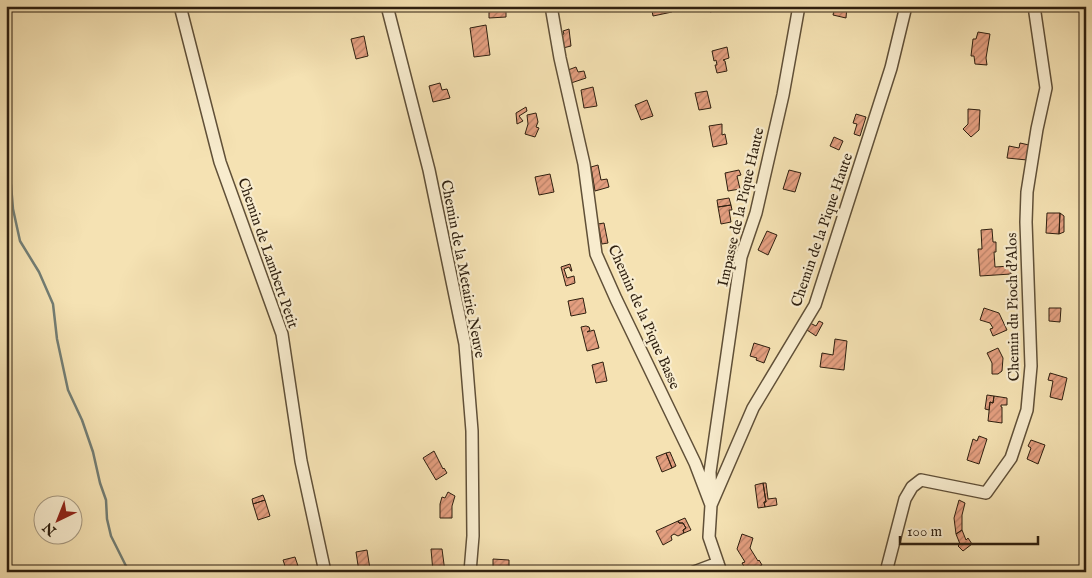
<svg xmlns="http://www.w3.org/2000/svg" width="1092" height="578" viewBox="0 0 1092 578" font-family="'IM FELL English',serif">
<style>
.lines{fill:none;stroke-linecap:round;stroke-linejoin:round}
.stream{stroke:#727d74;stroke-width:2.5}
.building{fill:url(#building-hatch);stroke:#2e1f0f}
.minor-casing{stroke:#605038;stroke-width:14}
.minor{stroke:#f8ecce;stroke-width:11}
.labels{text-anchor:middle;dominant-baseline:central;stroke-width:4.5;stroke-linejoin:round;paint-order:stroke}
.street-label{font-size:15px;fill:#2e1f0f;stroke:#f8ecce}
</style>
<defs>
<pattern id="building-hatch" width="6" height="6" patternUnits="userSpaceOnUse" patternTransform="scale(1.25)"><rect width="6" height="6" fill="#e49f80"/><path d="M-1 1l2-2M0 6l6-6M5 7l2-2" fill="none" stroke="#b98167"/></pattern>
</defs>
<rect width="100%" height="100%" fill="#f5e2b3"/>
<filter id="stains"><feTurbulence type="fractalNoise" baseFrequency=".004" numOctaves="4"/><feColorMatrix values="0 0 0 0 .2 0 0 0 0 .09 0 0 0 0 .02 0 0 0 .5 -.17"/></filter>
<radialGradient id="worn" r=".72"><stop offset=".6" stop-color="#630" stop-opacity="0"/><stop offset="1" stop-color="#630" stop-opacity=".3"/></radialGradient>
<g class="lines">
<path class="stream" d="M6,170l5,15 2,24 7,32 19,31 14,32 4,35 11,51 14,30 11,32 7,31 6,17 1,19 4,17 18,36"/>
</g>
<path class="building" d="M489,6h17v11l-17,1z
M651,6h20l1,6 -19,4z
M709,6h18v2l-17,4z
M835,6h12l-1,12 -13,-3z
M486,25l4,30 -16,2 -4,-29z
M569,29l2,17 -8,2 -3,-13 4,-1 -1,-3z
M978,32l12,2 -4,24 1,7 -12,-1 -1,-8h-3l2,-17h3z
M364,36l4,20 -12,3 -5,-20z
M727,47l2,11 -6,2 2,1 2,10 -10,2 -2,-8h2l-1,-5 -2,1 -2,-10z
M576,67l2,5 6,-1 2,7 -15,5 -3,-13z
M440,83l2,7 5,-1 3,9 -17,4 -4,-16z
M593,87l4,19 -13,2 -3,-18z
M707,91l4,17 -12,2 -4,-17z
M647,100l6,16 -12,4 -6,-15z
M526,107l1,4 -8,5 4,5 -6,3 -1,-11z
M968,109l12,1 -1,20 -8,7 -8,-8 5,-5z
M536,113l2,9 -2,5 3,1 -4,9 -10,-3 3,-10 -1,-9z
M856,114l10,3 -6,19 -6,-2 3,-10 -4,-1z
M722,124v11l3,-1 2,10 -14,3 -4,-21z
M834,137l9,4 -4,9 -9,-4z
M1020,143l9,2 -2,15 -20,-2 2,-12 10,2z
M598,165l3,15 6,-1 2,8 -14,4 -4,-24z
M739,170l2,5 -4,1 3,13 -12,2 -3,-18z
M789,170l12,3 -6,19 -12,-3z
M550,174l4,18 -15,3 -4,-18z
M729,198l2,7 -13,2 -1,-7z
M731,205l1,5h-3l2,12 -10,2 -3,-17z
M1047,213h13l-1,21 -13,-1z
M1060,213l4,3v16l-5,2z
M604,223l4,20 -6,1 -4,-20z
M992,229l1,13h3v10h-2l1,15 15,-1 1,8 -31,2 -2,-27h4l-1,-19z
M767,231l10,4 -9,20 -10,-5z
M570,264l2,7h-1l-2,-4 -5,2 3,9 7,-2 1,7 -9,3 -5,-19z
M583,298l3,15 -15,3 -3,-15z
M984,308l15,5 8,17 -14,6 -3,-7 3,-1 -3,-5 -10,-3z
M1049,308h12l-1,14 -11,-1z
M819,321l4,2 -7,13 -9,-6 3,-7 6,3z
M586,326l3,1 1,3 -3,2 7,-2 5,18 -12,3 -6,-24z
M835,339l12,2 -3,29 -24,-3 2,-14 11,2z
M754,343l16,5 -6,15 -8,-3 1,-2 -7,-2z
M998,348l5,10 -1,13 -4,3h-6v-11l-5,-10z
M603,362l4,19 -11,2 -4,-18z
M1050,373l17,5 -5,22 -12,-3 3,-16 -5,-1z
M987,395l7,1 -1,7 -3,-1 -1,8 -4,-1z
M994,396l13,2v7h-6v2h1v16l-14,-2 2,-19 3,1z
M979,436l8,3 -8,25 -12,-4 6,-21 4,2z
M1031,440l14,5 -7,19 -11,-5 4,-11 -3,-2z
M434,451l9,18 1,-1 3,5 -11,7 -13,-22z
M670,452l6,14 -4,2 -6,-15z
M666,453l6,15 -10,4 -6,-15z
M763,483h3l2,16 8,-1 1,7 -12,2 -1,-5h2z
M763,483l3,19h-2l1,5 -7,1 -3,-23z
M448,492l7,4 -3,10v12h-12v-14l2,-7 3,1z
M263,495l2,5 -12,4 -1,-5z
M265,500l5,16 -12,4 -5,-16z
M959,500l6,3 -3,12v15l-6,4 -2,-16z
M685,518l6,12 -7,3 -1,-3 3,-2 -3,-5h-4l-1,-2z
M678,521l1,2h4l3,5 -3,2 1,3 -6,3 -4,-2 -3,2 1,4 -9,5 -7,-14z
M962,530l4,10 2,-2 4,6 -9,7 -5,-5 2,-2 -4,-10z
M742,534l11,4 -3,10 8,13 1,-1 3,5 -14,7h-1l-5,-9 3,-1 -8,-13z
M431,549h11l3,23h-12z
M367,550l3,19h4v3h-15l-3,-20z
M295,557l5,15h-13l-4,-12z
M493,559l16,1v12h-16z"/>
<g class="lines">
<g class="minor-casing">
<path id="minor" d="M180,6l40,156 62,172 19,127 24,111
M387,6l42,164 36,174 7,87 1,105 -3,36
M551,6l9,52 24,106 12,90 20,45 79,164 16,42 -2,32 12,35
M711,496l-1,-24 31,-215 15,-44 27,-118 16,-89
M711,505l42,-97 62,-103 76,-237 15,-62
M694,572l24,-9
M886,572l19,-73 7,-12 9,-7 65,13 25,-35 16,-48 4,-44 -5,-144 1,-30 10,-63 9,-41 -12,-82"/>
</g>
<use href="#minor" class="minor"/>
</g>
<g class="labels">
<g class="street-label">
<text transform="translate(741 207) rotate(-77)">Impasse de la Pique Haute</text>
<text transform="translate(822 230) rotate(-71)">Chemin de la Pique Haute</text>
<text transform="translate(268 253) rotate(71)">Chemin de Lambert Petit</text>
<text transform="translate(463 269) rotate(79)">Chemin de la Metairie Neuve</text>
<text transform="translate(1013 307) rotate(-91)">Chemin du Pioch d'Alos</text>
<text transform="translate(644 317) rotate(66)">Chemin de la Pique Basse</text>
</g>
</g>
<rect width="1092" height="578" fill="none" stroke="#f5e2b3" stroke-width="25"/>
<rect x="8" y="8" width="1077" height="563" fill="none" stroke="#2e1f0f" stroke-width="2.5"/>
<rect x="12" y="12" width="1067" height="553" fill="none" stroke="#2e1f0f"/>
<g transform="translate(58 520) rotate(223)"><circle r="24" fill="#f8ecce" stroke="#a79a82"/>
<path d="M0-4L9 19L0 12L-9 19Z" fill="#8f2418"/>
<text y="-8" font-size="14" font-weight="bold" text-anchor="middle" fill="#2e1f0f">N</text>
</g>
<path d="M900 536v8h138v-8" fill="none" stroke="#2e1f0f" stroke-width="2.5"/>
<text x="907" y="536" font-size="15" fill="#2e1f0f" stroke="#f8ecce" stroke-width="4" paint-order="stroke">100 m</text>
<rect width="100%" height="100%" filter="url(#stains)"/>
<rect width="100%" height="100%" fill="url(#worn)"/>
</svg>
